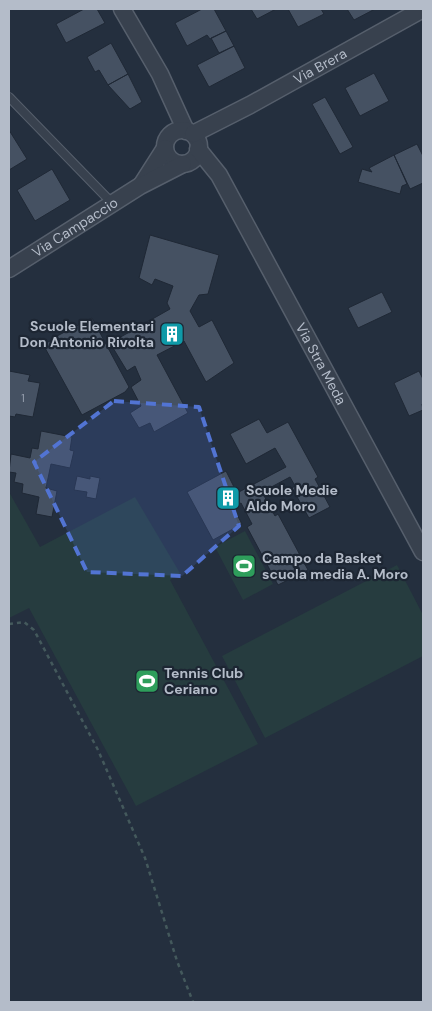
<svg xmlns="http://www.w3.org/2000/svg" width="432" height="1011" viewBox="0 0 432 1011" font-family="'DM Sans',sans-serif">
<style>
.green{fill:#263c3f}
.building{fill:#455162;stroke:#1f2835}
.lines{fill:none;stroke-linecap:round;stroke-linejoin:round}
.lane-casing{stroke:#565f6c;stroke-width:10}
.street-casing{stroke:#565f6c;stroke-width:19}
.path{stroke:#44595c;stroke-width:2.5;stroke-dasharray:4 4;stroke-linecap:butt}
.lane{stroke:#38414e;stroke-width:8}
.street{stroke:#38414e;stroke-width:16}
.marked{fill:#5274d3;fill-opacity:0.2;stroke:#5274d3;stroke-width:4;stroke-dasharray:10 6;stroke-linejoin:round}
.labels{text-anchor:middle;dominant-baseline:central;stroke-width:4.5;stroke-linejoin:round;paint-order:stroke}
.number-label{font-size:11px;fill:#98a1af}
.street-label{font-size:14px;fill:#b4bcc9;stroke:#1d2633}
.poi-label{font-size:14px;font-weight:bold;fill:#b4bcc9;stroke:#1d2633;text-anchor:start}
</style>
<rect width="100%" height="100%" fill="#242f3e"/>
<path class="green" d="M9,492l31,55 95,-50 45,76 -10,7 88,164 -122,62 -107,-198 -20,10z
M245,531l28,53 -30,16 -28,-53z
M397,565l26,50v41l-158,82 -43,-82z"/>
<path class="building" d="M84,9h13l8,14 -39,20 -10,-19z
M202,9h12l12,22 -16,8 -3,-4 -20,11 -12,-23z
M251,9h25l-19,10z
M288,9h33l3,5 -26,13z
M347,9h28l-21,11z
M226,31l8,15 -15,7 -8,-15z
M111,43l17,31 -20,11 -9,-15 -4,2 -8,-15z
M234,46l11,22 -36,19 -12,-22z
M374,73l15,28 -29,15 -15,-28z
M128,74l14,28 -12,7 -22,-24z
M325,97l28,50 -13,7 -28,-50z
M9,130l18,29 -18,11z
M417,144l6,12v27l-13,6 -16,-34z
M394,155l13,29 -5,2 -2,8 -42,-12 4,-13 10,3 -3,-4z
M52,169l18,31 -35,21 -18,-31z
M150,235l69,20 -11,39 -9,1 -9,16 9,16 13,-7 22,43 -28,19 -22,-41 -27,14 31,58 -34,19 -4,-9 -11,5 -9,-15 11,-7 -10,-19 10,-7 -6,-14 -8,5 -17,-28 60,-34 -3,-6 6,-17 -18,-7 -3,6 -13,-7z
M382,292l10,20 -34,16 -10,-20z
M92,318l37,69 -4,5 -43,23 -37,-67 1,-1 -2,-3 8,-4 2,-4 1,1z
M9,371l21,4 -2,6 12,2 -7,34 -17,-3 -1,3 -6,-1z
M419,371l4,8v24l-1,1 1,6 -14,6 -15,-33z
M259,419l8,14 21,-11 30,55 -3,2 15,28 -21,11 -17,-30 3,-2 -5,-9 -28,15 13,24 3,-2 30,56 -30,15 -31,-58 5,-3 -11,-21 -8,4 9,17 -29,16 -26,-48 39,-21 11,22 49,-26 -11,-19 -29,16 -16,-30z
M41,431l31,6 -2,13 4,1 -4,17 -19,-4 -5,24 11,3 -5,26 -16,-3 3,-17 -17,-4 1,-9 -9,-2 2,-9 -7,-1 2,-18 19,4 2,-10 6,1z
M77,476l13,3v-3l10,2 -4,21 -10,-2 1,-5 -13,-2z"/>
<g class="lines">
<g class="lane-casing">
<path id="lane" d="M9,97l104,107"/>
</g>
<g class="street-casing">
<g id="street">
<path d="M122,9l38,65 26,57"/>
<circle cx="182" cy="147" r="17"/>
<path id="s1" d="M193,134l57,-29 173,-96"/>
<path id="s2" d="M198,149l21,26 204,377"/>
<path d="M142,184l23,-36"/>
<path id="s3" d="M9,269l131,-83 43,-22"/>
</g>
</g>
<path class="path" d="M9,624l15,-2 10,8 64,120 47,108 32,103 16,41"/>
<use href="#lane" class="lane"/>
<use href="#street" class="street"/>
</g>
<path class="marked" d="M114,401l85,6 40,119 -57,50 -95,-4 -53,-110z"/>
<defs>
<g id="building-square" transform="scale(1.25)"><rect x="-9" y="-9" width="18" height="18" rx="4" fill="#0f9aa8" stroke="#1d2633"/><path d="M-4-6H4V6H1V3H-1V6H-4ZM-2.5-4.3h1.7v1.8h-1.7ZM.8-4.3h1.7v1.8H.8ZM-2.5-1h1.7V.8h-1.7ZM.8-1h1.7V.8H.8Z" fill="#fff"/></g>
<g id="stadium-square" transform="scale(1.25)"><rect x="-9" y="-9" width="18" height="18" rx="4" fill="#2e9e5b" stroke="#1d2633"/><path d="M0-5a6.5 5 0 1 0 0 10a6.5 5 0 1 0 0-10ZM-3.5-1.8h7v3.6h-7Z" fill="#fff"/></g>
</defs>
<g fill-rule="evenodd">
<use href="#building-square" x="172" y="334"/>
<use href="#building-square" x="228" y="498"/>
<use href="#stadium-square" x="244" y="566"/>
<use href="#stadium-square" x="147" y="681"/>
</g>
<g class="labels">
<g class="number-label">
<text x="23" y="398">1</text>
</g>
<g class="street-label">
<text stroke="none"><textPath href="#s1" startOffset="144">Via Brera</textPath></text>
<text stroke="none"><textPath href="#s3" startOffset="78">Via Campaccio</textPath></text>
<text stroke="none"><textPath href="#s2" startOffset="248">Via Stra Meda</textPath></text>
</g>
<g class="poi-label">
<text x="154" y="326" text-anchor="end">Scuole Elementari<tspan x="154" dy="16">Don Antonio Rivolta</tspan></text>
<text x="246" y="490">Scuole Medie<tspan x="246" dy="16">Aldo Moro</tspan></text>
<text x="262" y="558">Campo da Basket<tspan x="262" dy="16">scuola media A. Moro</tspan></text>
<text x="164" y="673">Tennis Club<tspan x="164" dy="16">Ceriano</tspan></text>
</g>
</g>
<rect width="432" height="1011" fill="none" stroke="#b4bcc9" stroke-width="20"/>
</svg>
